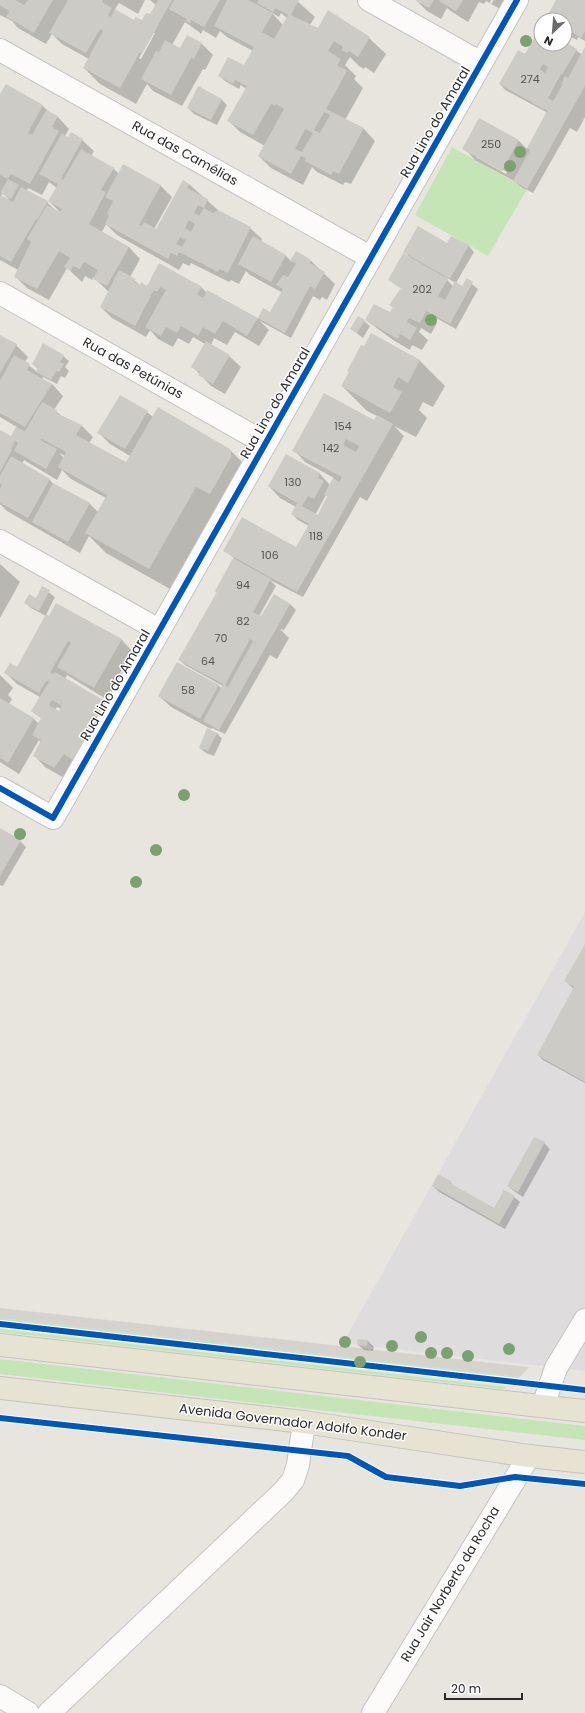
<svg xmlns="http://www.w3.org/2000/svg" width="585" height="1713" viewBox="0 0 585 1713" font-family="Poppins,sans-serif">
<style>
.industrial{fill:#dfdcde}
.green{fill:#c6e5b6}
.plaza{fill:#d6d3ce}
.shadow{fill:#0003;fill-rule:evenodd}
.building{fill:#cdcbc6;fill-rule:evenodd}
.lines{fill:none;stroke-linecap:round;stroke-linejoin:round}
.minor-casing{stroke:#c5c4c5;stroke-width:24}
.major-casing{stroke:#c4c3c1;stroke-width:24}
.minor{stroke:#fcfbfa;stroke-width:22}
.major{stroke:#e7e3d2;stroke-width:22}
.cycleway-casing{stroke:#fff;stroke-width:8}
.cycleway{stroke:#0057b8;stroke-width:6}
.tree{fill:#7ba171}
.labels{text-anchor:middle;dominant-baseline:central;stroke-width:3;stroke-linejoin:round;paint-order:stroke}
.number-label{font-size:11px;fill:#545453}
.street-label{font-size:13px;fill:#2a2a2a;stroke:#fff}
</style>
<rect width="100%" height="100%" fill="#e8e5df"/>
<path class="industrial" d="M585,912v459l-242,-28z"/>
<path class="green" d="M452,147l75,42 -39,67 -73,-41z
M0,1318l520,59 -2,1 -518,-58z
M0,1329l507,58 -5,2 -502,-57z
M0,1359l585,67v14l-585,-66z"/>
<path class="plaza" d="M0,1308l529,59 -9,10 -520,-59z"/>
<path class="shadow" d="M0,0h145l-7,14 -19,-11 -5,8 20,10h9l7,-5 6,-11 -6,-5h146l19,17 -5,8 8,4 51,9 17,16 -12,19 -9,-6 -1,2 -5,-3 -9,-9 -5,8 11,11 -2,3 9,9 -18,32 19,9 11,12 -24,43 -6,-2 -2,3 -26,-13 -5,-5 -9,18 -32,-17 -12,-12 6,-10 -25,-14 -11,-11 17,-32 -5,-4 -2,4 -14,-8 -6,-5 25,-10 9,-15 -26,-14 -7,-6 -4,7 -13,-8 -2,4 -2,-2 -14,-10 -13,23 8,4 22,-5 11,11 -8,15 -2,-1 -21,37 -29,-15 -6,-7 -11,20 -36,-20 -16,-16 5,-9 -27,-15 -10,-10 -6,10 -28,-16 -6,-7 -12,-6zM271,12l8,5 2,-4 6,5 -4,7zM153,33h2l-14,26 -2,-1z
M416,0h75l-1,3 -4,-2 -2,3 -5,-2 -11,20 -16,-10 -5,-4 -6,11 -14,-8z
M494,0h16l-6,11 -13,-7z
M557,0h28v41l-7,-4 -1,3 -12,-6v-14h-19z
M541,30v14h24l11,6 6,5 3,-6v68l-8,15 -7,-4 -37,65 -13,-7 -6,-5 -39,-21 -11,-12 55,-7 8,8 21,-36 -43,-23 -5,-6 25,-29zM476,155l31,17 -1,2 -30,-17z
M7,86l36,20 7,7 8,4 11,12 -4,7 4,2 13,2 12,11 -3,5 22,12 6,6 41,11 12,12 -18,32 3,2 32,-47 30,27 31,17 12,11 -1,3 24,13 6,6 19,-1 25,24 -8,16 -5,-3 -2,3 -7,-4 -22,42 -31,-17 9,9 -10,16 -24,-14 -8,13 -13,-7 -3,7 18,11 12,11 -16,27 -14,-8 -19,-20 13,-22 -12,-7 -4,7 -11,-6 -5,9 -15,-8 -8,-9 -4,7 -34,-19 -11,-11 8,-15 -16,-15 -1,3 -7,-4 -3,6 -15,-14 -18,32 -22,-12 -12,-12 3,-6 -18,-10v-165zM49,182l8,6 -8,13 13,13 -5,-2 -10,-10 -20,-11 1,-3 14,7zM3,193l7,8 -9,-5zM106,224l11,11 62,35 4,-7 6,3 2,-3 38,19 2,-2 8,4 7,-13 4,4 33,18 -12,21 -8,-4 -5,9 -50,-28 -1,2 -6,-6 -41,-23 -13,23 -6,-1 -11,-9 10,-18 -11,-12 -27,-15z
M199,87l23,13 5,5 -10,20 -23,-11 -6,-6z
M452,237l17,9 5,6 -18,31 7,4 4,-7 11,9 -22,40 -27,-15 8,9 -6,11 -10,-6 -2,4 9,8 -6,10 -10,-5 -2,5 -17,-10 -27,-20 24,-7 4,-5 -4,-3 12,-16 -13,-9 23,-21 -8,-7 44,-8zM445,277l11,6 -2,4 -9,-9z
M364,321l6,5 -7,12 -12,-9z
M372,334l48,27 25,25 -12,21 -10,-5 -4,8 8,8 -11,19 -22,-11 10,10 -37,65 -7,-4 -57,100 -33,-17 6,6 -17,30 6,3 9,-24 16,9 6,6 -12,20 -4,-1 9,9 -12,21 -7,-4 -45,79 -13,-6 -1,1 -40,-22 -12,-11 59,-11 4,4 1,-3 -38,-21 -5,-5 37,-67 -1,-2 18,-33 -9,-7 71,-3 13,-22 -11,-6 -6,-6 4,-7 -16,-9 -11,-12 17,-31 34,19 10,11 4,-7 -29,-16 -11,-12 80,-28 3,-6 -10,-5 -25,-25zM326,495l2,2 -10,19 -3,-1z
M0,336l16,9 12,12 -3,5 12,10 1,-3 -5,-5 30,-8 6,5 -4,6 4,4 -4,7 -4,-2 -4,8 -14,-7 -1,2 10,5 11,12 -9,14 8,6 20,10 11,11 -4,6 37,21 4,-8 -20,-12 -12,-12 49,-20 6,5 75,31 21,21 -19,45 -13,-7 -47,82 -64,-36 -17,-17 -9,17 -73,-42 -7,-7v-73l12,7 5,-11 -17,-10zM59,453l6,3 -1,2zM24,460l33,20 5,-10 9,9 35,19 -8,14 -9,-9 -35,-18 -4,-5 -28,-16z
M0,564l20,18 -20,36z
M43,588l12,9 -9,18 4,2 71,22 11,12 -26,48 -39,-24 -2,4 37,22 12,11 -48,67 -21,-12 -11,-12 7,-12 -2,-3 -20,34 -19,-12v-87l13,13 -5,7 4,4 -3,5 24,14 6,6 3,-5 -10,-8 8,-14 -23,-13 -11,-11 11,-5 29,-52 -15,-8 -6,-6 12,-3zM57,707l4,2 -1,4 -5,-3z
M217,733l5,6 -8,17 -8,-3 -6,-5z
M0,830l20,11 6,6 -23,39 -3,-1z
M585,946v137l-42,-23 -5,-5 36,-66 -9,-8z
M544,1143l6,6 -27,48 -9,-6 -6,-5z
M450,1182l6,6 39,21 19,-12 6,5 -15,27 -66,-37 -6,-6z
M359,1340l9,1 6,6 -1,4 -9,-1 -6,-5z"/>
<path class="building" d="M0,0h15l9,5 4,-5h25l-19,33 -28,-16 3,-6 -9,-6z
M68,0h35l-1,2 10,6 -4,7 3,2 4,-8 19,11 1,-3 7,3 4,-7 4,1 8,-14h14l-30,54 -2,-2 -20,36 -37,-20 20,-37 -3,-2 -14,24 -37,-20z
M174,0h46l-16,27 -13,-7 -1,3 -4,-2 1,-2 -18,-10z
M227,0h21l25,13 -11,19 12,7 14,-24 -12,-7 -3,4 -16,-9 2,-3h40l-8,15 27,13 10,-18 42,27 -12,20 -9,-6 -2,2 -6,-3 2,-3 -9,-6 -6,10 13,8 -4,6 10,6 -21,38 38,19 -25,46 -6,-3 -2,4 -26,-14 1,-3 -5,-2 -10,18 -33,-18 26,-47 -8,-5 -1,2 -4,-2 -18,31 -26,-14 20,-35 -12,-6 -2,4 -15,-8 10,-19 16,8 10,-18 -40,-21zM324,112l6,3 -10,18 -6,-3zM305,129l8,4 -11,19 -7,-3z
M415,0h19l-5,8z
M440,0h23l-7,11 -17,-10z
M556,0h29v31l-4,7 -9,-6 -1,3 -6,-3v-12h-20z
M540,28l1,1v15h24v-2l12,7 -15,26 -1,-1 -13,24 5,3 10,-17h-2l4,-8 3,2 17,-31v39l-58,103 -14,-8 17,-31 -3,-2 20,-37 -48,-27 19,-34 7,4zM543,64l5,3 -3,6 -5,-4z
M187,35l15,8 -8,16 -3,-1 -20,37 -30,-16 15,-28 3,1 6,-12 15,8z
M6,84l37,21 -15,28 4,2 14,-25 12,6 -6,11 7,4 -29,53 -19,-10 -3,5 -8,-4v-81z
M198,86l24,13 -11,21 -24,-12z
M479,118l40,22 -17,31 -40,-22z
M71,132l12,7 -22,40 2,1 18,-31 33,19 -13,22 5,2 -17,32 40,23 -22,39 -14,-7 5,-9 -14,-8 -4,7 -7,-3 -2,5 -7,-4 6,-9 -11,-7 -22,38 -23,-12 17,-35 -4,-3 20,-34 13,7 2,-3 -14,-8 10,-17 -19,-10 23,-41 6,4z
M123,164l38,21 -22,40 2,1 3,-4 12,7 27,-49 6,4 -2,4 21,11 -4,9 -6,-3 -4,8 5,3 5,-8 9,5 3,-2h4l31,16 -23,46 -9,-4 -1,3 -39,-20 -2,4 -6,-3 -3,6 -63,-35 4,-9 -2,-2 6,-12 -8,-4zM189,220l6,4 -4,8 -6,-4zM180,237l6,3 -4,7 -6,-3z
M8,179l11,6 -8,14 -11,-6z
M21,187l27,14 -11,19 -1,-1 -25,43 -11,-6v-61l13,7z
M418,226l29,17 4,-7 18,9 -19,34 -47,-27z
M253,236l33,19 -15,27 -33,-18z
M296,251l14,8v4l15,9 -10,17 -5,-3 -25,47 -27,-15 5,-10 7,4 13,-23 -7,-4 7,-10 5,2 8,-13 -6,-3z
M403,253l45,26 -10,17 7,4 10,-19 7,5 5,-8 6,4 -23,42 -24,-13 -6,12 -11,-5 -2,4 10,6 -7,12 -10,-6 -2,5 -33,-19 9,-16 16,8 3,-5 -4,-2 12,-17 -13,-8z
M159,263l43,24 -5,7 6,4 4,-8 51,28 -11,18 -24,-15 -8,13 -12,-7 -5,9 -17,-10 -4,7 -11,-6 -5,9 -16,-9 21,-37 -6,-3 -3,5 -3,-2 -19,36 -35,-19 19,-37 17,9 -2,3 6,3 1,-3 6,4z
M358,316l7,4 -8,13 -7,-4z
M371,333l49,27 -12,23 -10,-6 -5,10 9,5 -12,21 -49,-27 8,-14 -2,-1 14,-26 3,1z
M0,335l17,9 -17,29z
M206,341l24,14 -17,29 -15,-9 2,-3 -9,-5z
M43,343l21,12 -4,7 4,2 -5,8 -3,-1 -5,9 -15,-8 2,-4 -6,-4z
M14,355l16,9 -3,6 25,14 -27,43 -25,-14v-32z
M324,393l50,27 3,-5 16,9 -96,168 -74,-41 19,-34 54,30 13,-23 -18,-10 6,-11 -29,-17 18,-32 34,19 -2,5 6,3 -10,18 -6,-3 -6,10 16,9 9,-19 -3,-1 9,-17 6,4 3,-5 -50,-26zM346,439l13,7 -3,6 -13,-7z
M120,395l28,16 -23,38 -28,-16z
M42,402l15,8 -1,3 26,12 -6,10 50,27 32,-55 70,41 3,3v6l-21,37 -14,-7 -47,82 -64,-36 22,-38 -49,-28 8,-15 -24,-13 -2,1 17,9 -11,20 -32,-18 4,-8 -3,-2 -4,8 1,1 -12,22v-42l11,6 5,-9 9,4z
M11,456l39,23 -22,39 -28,-15v-14l2,-4 -2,-2v-7z
M53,483l37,20 -22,39 -36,-20z
M233,558l38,21 -18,33 8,4 13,-22 16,10 -71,126 -16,-9 20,-37 -45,-24 39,-68 -2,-1zM250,639l3,2 -25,46 -3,-2z
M42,586l8,4 -11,21 -15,-8 5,-9 7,4z
M56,603l66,36 -28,49 -37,-21 14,-24 -3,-2 -18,32 3,1 2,-2 48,28 -9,24 -21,36 -9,-6 -10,14 -21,-12 8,-16 -9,-5 9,-17 -10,-7 18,-29 -3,-1 -7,12 -35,-20 6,-10 7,4 29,-53 3,2zM52,700l10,6 -3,5 -10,-6z
M177,662l42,23 -19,34 -42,-23z
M0,698l34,20 -26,45 -8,-5z
M207,728l10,5 -9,18 -9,-3z
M0,828l21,12 -21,36z
M585,944v138l-48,-27 37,-68 -10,-6z
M534,1137l11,5 -27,50 -11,-6z
M438,1174l13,7 -1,2 44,25 10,-18 11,6 -16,28 -67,-38z
M358,1339l10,1 -1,6 -10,-1z"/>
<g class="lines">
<g class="minor-casing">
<path id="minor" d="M369,0l112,63
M0,50l370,207
M0,293l265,150
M0,541l159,89
M0,788l53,30 464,-818
M543,1406l13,-38 29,-48
M0,1696l28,17
M49,1713l234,-221 10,-12 5,-15 6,-43
M373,1713l156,-257"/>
</g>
<g class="major-casing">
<path id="major" d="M0,1345l585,66
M0,1388l304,34 225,34 56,6"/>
</g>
<use href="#minor" class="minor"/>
<use href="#major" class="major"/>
<g class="cycleway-casing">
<path id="cycleway" d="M0,788l53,30 464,-818
M0,1324l585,66
M0,1418l348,38 38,21 74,9 55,-9 70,7"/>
</g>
<use href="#cycleway" class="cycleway"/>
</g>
<g class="tree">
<circle cx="526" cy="41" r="6"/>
<circle cx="520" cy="152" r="6"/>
<circle cx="510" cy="166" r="6"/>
<circle cx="431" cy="320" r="6"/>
<circle cx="184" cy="795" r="6"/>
<circle cx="20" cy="834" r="6"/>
<circle cx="156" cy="850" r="6"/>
<circle cx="136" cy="882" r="6"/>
<circle cx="421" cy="1337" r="6"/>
<circle cx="345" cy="1342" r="6"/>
<circle cx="392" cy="1346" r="6"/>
<circle cx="509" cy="1349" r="6"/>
<circle cx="431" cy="1353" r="6"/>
<circle cx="447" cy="1353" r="6"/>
<circle cx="468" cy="1356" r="6"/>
<circle cx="360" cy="1362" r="6"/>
</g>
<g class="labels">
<g class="number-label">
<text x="530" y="79">274</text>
<text x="491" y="144">250</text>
<text x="422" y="289">202</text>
<text x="343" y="426">154</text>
<text x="331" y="448">142</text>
<text x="293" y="482">130</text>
<text x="316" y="536">118</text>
<text x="270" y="555">106</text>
<text x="243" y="585">94</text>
<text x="243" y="621">82</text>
<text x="221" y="638">70</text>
<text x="208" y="661">64</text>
<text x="188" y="690">58</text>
</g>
<g class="street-label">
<text transform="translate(435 122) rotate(-60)">Rua Lino do Amaral</text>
<text transform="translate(185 153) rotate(29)">Rua das Camélias</text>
<text transform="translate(133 368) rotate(29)">Rua das Petúnias</text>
<text transform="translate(275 403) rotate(-60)">Rua Lino do Amaral</text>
<text transform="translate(115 685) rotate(-60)">Rua Lino do Amaral</text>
<text transform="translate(293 1422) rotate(7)">Avenida Governador Adolfo Konder</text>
<text transform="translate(450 1584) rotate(-59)">Rua Jair Norberto da Rocha</text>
</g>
</g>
<g transform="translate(553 32) rotate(206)"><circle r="19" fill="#ffffff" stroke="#aaaaaa"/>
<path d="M0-3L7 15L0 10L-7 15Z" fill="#6c6b69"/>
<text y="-6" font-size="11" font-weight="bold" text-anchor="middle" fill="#2a2a2a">N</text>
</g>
<path d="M445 1693v6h77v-6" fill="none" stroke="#2a2a2a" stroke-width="2"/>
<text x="451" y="1693" font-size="12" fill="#2a2a2a" stroke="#ffffff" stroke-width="3" paint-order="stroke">20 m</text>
</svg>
